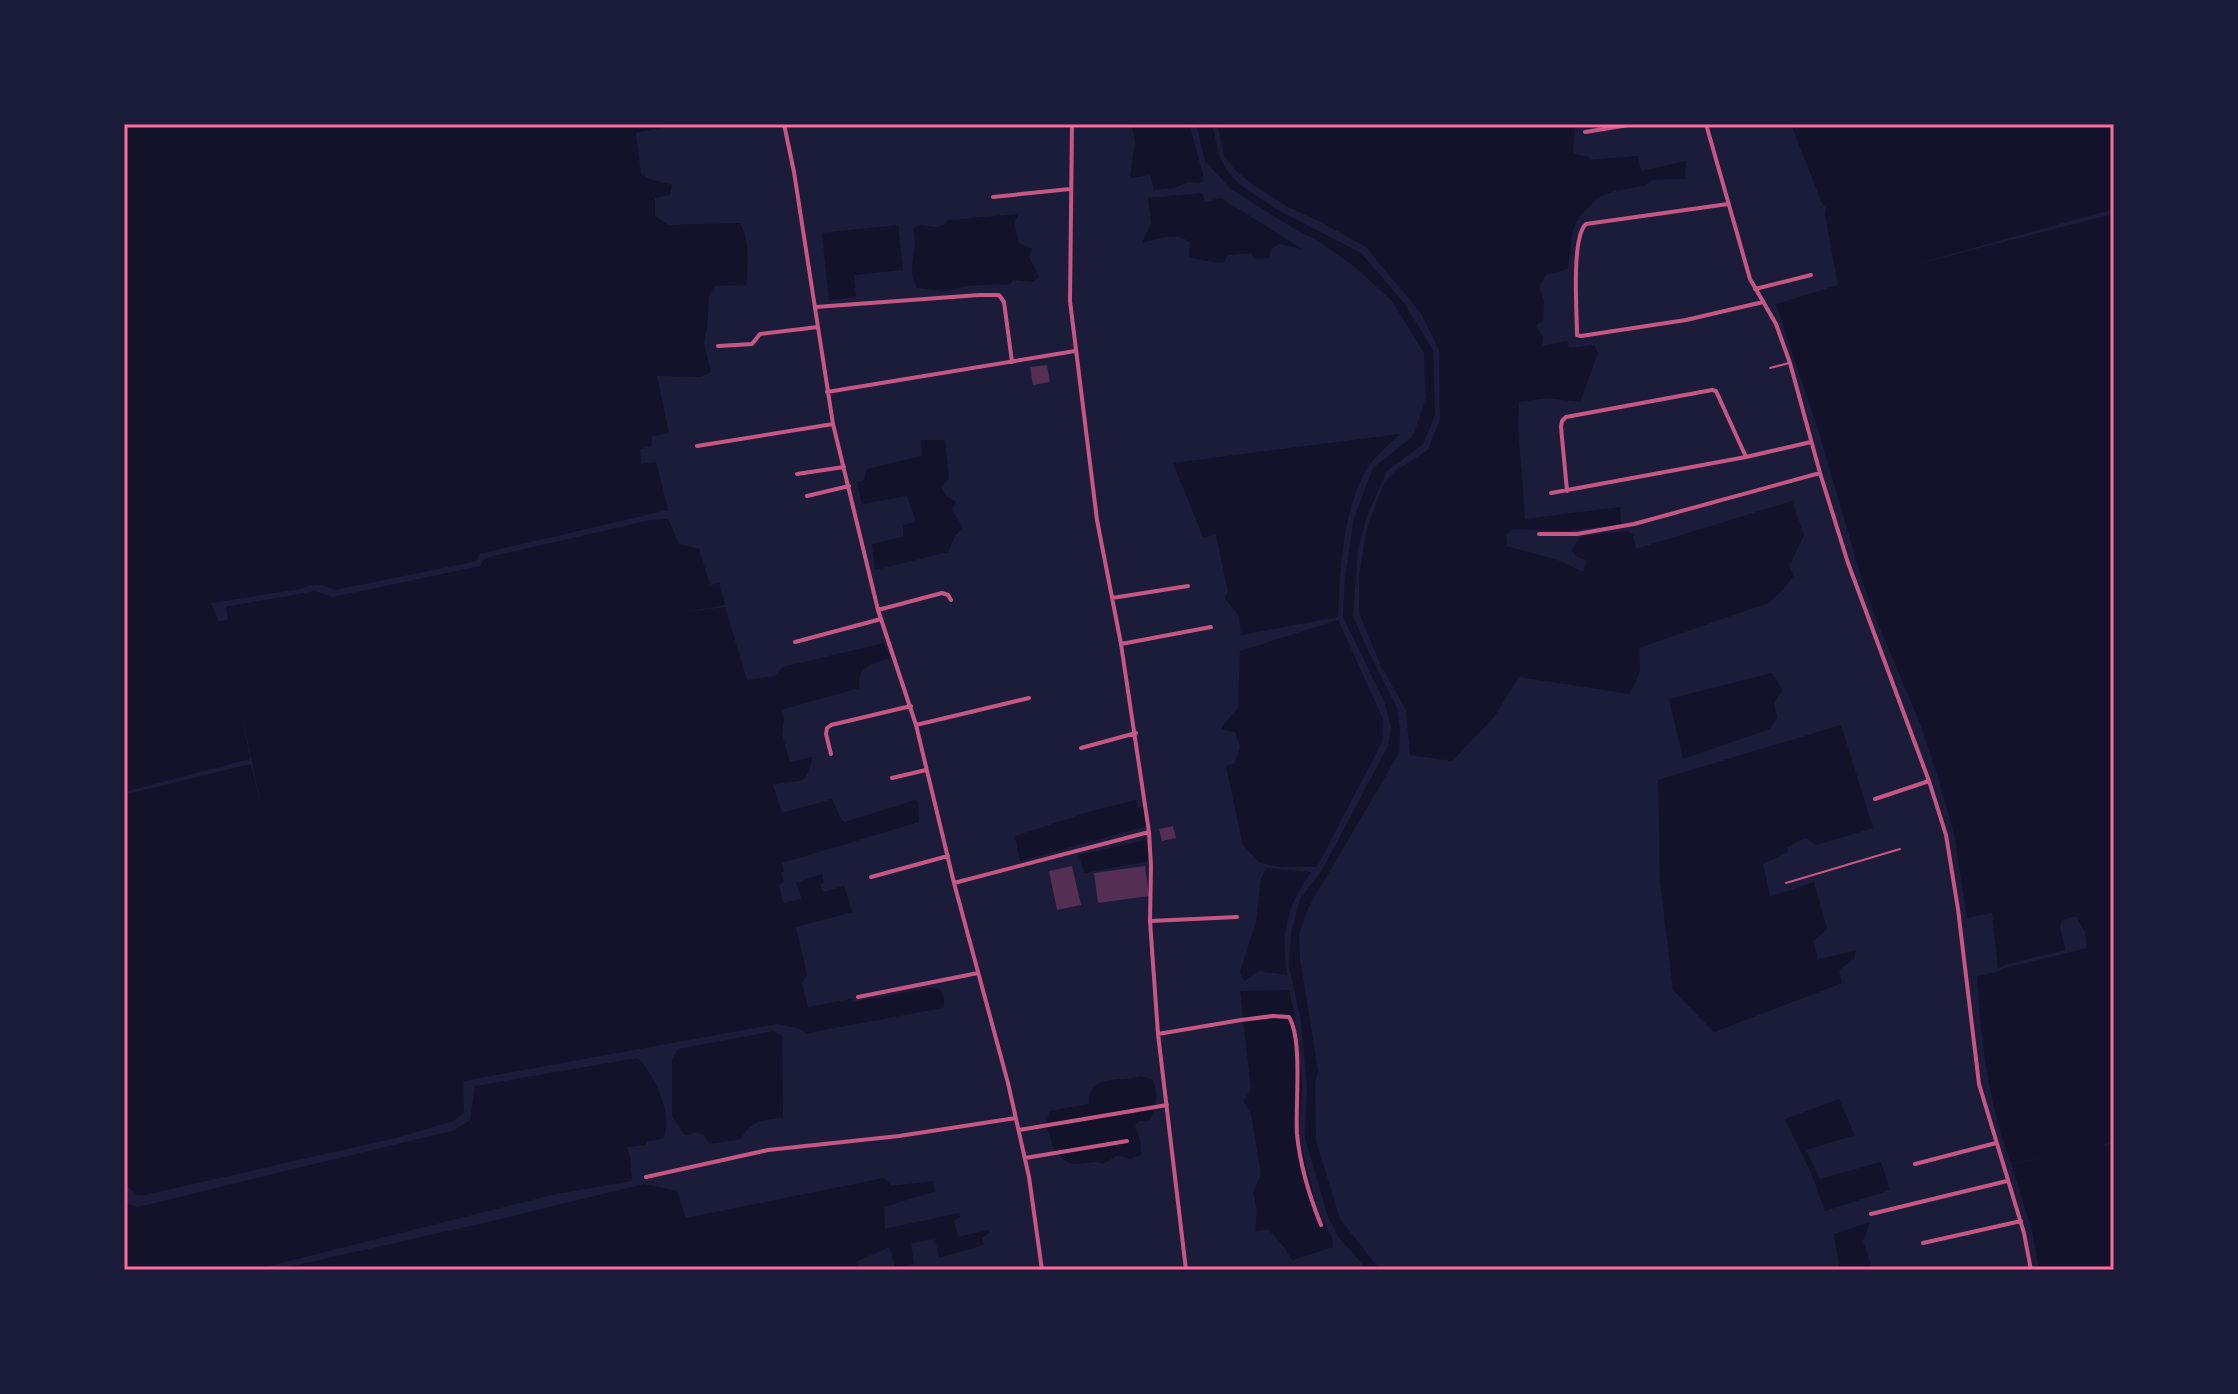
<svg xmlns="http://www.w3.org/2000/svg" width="2238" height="1394" viewBox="0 0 2238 1394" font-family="Quicksand,sans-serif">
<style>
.water{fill:#12122b}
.building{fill:#542f53}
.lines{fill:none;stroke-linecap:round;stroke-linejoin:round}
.service{stroke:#c65784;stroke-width:2}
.minor{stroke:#c65784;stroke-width:4}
.neatline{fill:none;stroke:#ff6b9d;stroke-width:3}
</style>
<rect width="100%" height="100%" fill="#1b1b3a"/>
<path class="water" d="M124,124h554l-42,9 5,41 8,5 23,6 -2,10 -15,3v18l13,9 72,-2c10,19 8,41 6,62l-32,1 -5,10 -2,32 -3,15 7,29 -11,5 -43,-1 12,57 -17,3 -1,10 -11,3 1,15 15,-2 12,48 -189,44 -2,7 -142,29c-13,-6 -21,-8 -34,-1l-90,14 7,18 10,-1 -2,-13 89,-16 18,6 147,-31 5,-8 166,-38 17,-1 11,25 20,5 11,36 9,-2 6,22 -46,8 46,-6 22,73 28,-4 8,-9 101,-24 6,15c-18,6 -33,8 -31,30l-78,22 3,10 -2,14 8,28 22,-5c-6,34 -13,20 -39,28l9,28 50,-14 9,20 4,3 70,-22 3,2 1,20 -137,41 2,8 -3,2 3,9 -5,3 4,18 19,-4 -6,-16 26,-9 2,8 -4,3 3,7 21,-6 8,26 -56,15 11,48 -5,8 6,24 43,-8 2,3 78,-14 8,1c4,5 7,12 4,19l-136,25 -10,-5 -20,-4 -314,57 1,32 -11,8 -53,16 -256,58h-6l-14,-11v-389l127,-31 12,51 -22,-106 9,50 -126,33z
M1132,124h57l14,50 -1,9 -14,-1 -14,6 -20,2 -4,-15 -20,3 5,-36z
M1196,124h16l8,34 8,14 12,13 36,24 85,44 43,50 29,47 2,65 -12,29 -36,27 -20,45 -9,32 -5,68 16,37 28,55 3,23 -1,22 -91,155 -9,26 1,24 18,113 -3,12 1,58 24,78 40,51h-11l-5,-4 -27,-31 -9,-18 -23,-79 2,-50 -6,-67 -12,-56 2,-31 9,-35 21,-27 67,-126 3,-18 -6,-25 -42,-86 2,-39 9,-60 19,-50 39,-31 6,-15 8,-25 -2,-44 -32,-52 -37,-34 -40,-28 -19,-9 -65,-41 -26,-28z
M1217,124h358l-2,30 14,2 3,4 48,-4 3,15 45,-10 -1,18 -33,1 -8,6 -29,5 -18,7 -18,19 -6,13 -5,39 -22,6 -7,11 5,14 -1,21 -7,4 7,12 -1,9 25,-5 2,7 25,-3 4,8 -18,49 -33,-4 -28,4 -1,24 7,93 95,-12 1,17 -56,7 -52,-2 -7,7 1,10 53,15 23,11 4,-11 -11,-5 -4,-6 8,-13 47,-6 6,4 3,14 156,-48 12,34 -15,31 5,9 -11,15 -15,13 -129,45 1,23 -10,23 -111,-17 -25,40 -42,44 -42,-6 -4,-45 -25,-44 -22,-53v-36l7,-45 17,-47 11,-13 34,-22 12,-31 -1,-69 -18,-37 -55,-66 -49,-27 -27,-12 -35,-22 -19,-15 -12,-16z
M1791,124h320l3,6v79l-209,58 209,-53v927l-16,6 16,-4v123l-17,4h-58l-7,-40 -21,-66 40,-8 -40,7c-23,-61 -30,-122 -34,-187l21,-4 7,-4 82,-20 -2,-16 -9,-16 -14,4 -2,6 5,24 -57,14 -10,4 -6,-55 -25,5 -13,-85 -15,-52 -18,-55 -42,-100 -16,-43 -45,-154 -42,-125 62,-19 -13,-71 1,-6 -5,-7z
M1202,193l3,9 16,-4 81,51 -23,-5 -8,5 -2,9 -15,1 -3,-6 -23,2 -5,8 -11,-1 -23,-5 1,-15c-15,-10 -31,-3 -48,1l9,-20 -3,-25z
M1019,214l-5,8 5,21 13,6 -3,8 10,20 -6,5 -20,-2 -3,4 -45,2 -20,5 -28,-3c-2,-7 -6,-13 -5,-19 1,-14 5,-26 1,-40l6,-4 17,2 8,-2 4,-5z
M898,225l5,45 -49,5 2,22 -27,3 -7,-67z
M1400,434c-10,10 -23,20 -31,31 -27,45 -29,101 -31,152l-97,18 -2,-19 -14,-18 3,-7 -12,-56 -13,2 -30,-74z
M921,440h24l4,38 -8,9 5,9 10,6 -4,7 11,19 -8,8 -7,16 -73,18 -3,-26 31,-7v-12l13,-3 -9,-26 -45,8 -5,-22 7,-2 3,-11 55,-13z
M1338,620l45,99 -1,23 -65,125h-36l-21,-4 -17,-17 -17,-80 9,-3 5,-16 -5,-15 -14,-3 17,-22 2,-56z
M1772,673l10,17 -8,13 3,15 -7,11 -87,30 -14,-60z
M1841,725l32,103 -57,17 -10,-7 -19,9 1,5 -25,12 7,33 44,-15 13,47 -14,12 5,18 37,-8 -1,8 -15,11 3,13 -128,49 -41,-42 -13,-109 -2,-101z
M1136,800l1,8 6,-2 4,20 -127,35 -5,-25 80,-26z
M1146,840l3,21 -65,12 -5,-18z
M1266,868l45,4c-25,36 -30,60 -24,103l-28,-4 -15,10 -4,-9 16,-50 5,-43z
M1289,990l5,22 8,73 -3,53 19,72 15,29v8l-41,13 -8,-13 -16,-18 -13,2 2,-21 -4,-17 8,-19 -10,-60 -8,-13 8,-11 -11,-99z
M774,1031l8,5 1,82c-19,1 -33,3 -42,21l-32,5 -6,-10 -8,-1 -10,2 -13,-19v-57l6,-10z
M638,1058c17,17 36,58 25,81l-17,2v4l-19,2 3,10 2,24 -76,13 -303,76h-129v-68l1,2 13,3 317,-77 15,-10 5,-34z
M1141,1076l12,4c6,16 3,25 -3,40l-11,1 -4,4 6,19v11l-11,4 -12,-4c-4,2 -8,5 -12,7 -6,3 -5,0 -12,0 -18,1 -26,7 -39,-12 -5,-8 -4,-17 -10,-23l5,-16 39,-7c-1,-32 32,-21 52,-28z
M1839,1099l16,36 -49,15 14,29 61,-17 9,28 -65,21 -13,-36 -27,-56z
M884,1178l8,8 41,-5 2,10 -51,16 1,22 74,-16 1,4 -6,3 4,17 31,-7v3l-7,5 2,7 -45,13 -4,-19 -24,4 3,21 -18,4 -7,-21 -33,15 1,8h-582l222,-50 147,-36 33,7 9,27z
M1870,1222l-7,20 10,28h-33l-6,-36z"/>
<path class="building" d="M1047,365l3,17 -17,3 -3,-18z
M1173,826l3,12 -14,3 -3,-12z
M1072,866l9,39 -24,5 -8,-39z
M1145,866l4,30 -51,7 -4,-30z"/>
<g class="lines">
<path class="service" d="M1770,368l19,-5
M1786,883l114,-34"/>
<path class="minor" d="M784,124l10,48 39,252 45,186 38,115 38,158 54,200 21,94 13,93
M1072,124l-2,177 27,219 24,124 28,188 2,34 -1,55 8,113 28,236
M1706,124l44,155 26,45 14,39 30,110 28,90 81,218 17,54 12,74 21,175 45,149 7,37
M1585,132l50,-8
M993,197l77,-8
M1728,204l-142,20c-15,14 -9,87 -9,111l4,1 105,-16 77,-18
M1755,289l56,-14
M816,307l163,-12h20l5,7 8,60
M718,346l34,-2 8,-10 58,-7
M827,392l248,-41
M697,446l136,-22
M797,474l47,-7
M1567,491l-6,-64 1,-6 4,-4 146,-27 4,1 30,66
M1551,493l195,-36 65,-15
M807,496l42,-10
M1539,534h38l57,-10 186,-51
M1112,598l76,-12
M878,610l64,-17 6,2 3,5
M795,642l86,-23
M1121,644l90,-17
M916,725l113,-27
M1081,748l55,-15
M831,754l-5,-20 1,-6 4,-3 80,-19
M892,778l34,-8
M1875,799l54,-18
M871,877l77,-21
M954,883l195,-51
M1150,921l87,-4
M858,997l120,-24
M1158,1034l83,-14 32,-4 16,1c14,23 6,88 8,117 3,32 12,61 24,91
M1019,1130l148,-25
M1025,1158l102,-17
M1915,1164l81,-21
M646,1177l122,-27 131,-14 117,-18
M1871,1214l136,-33
M1923,1243l98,-22"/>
</g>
<rect width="2238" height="1394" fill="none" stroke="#1b1b3a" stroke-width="252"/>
<rect x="126" y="126" width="1986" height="1142" class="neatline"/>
</svg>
